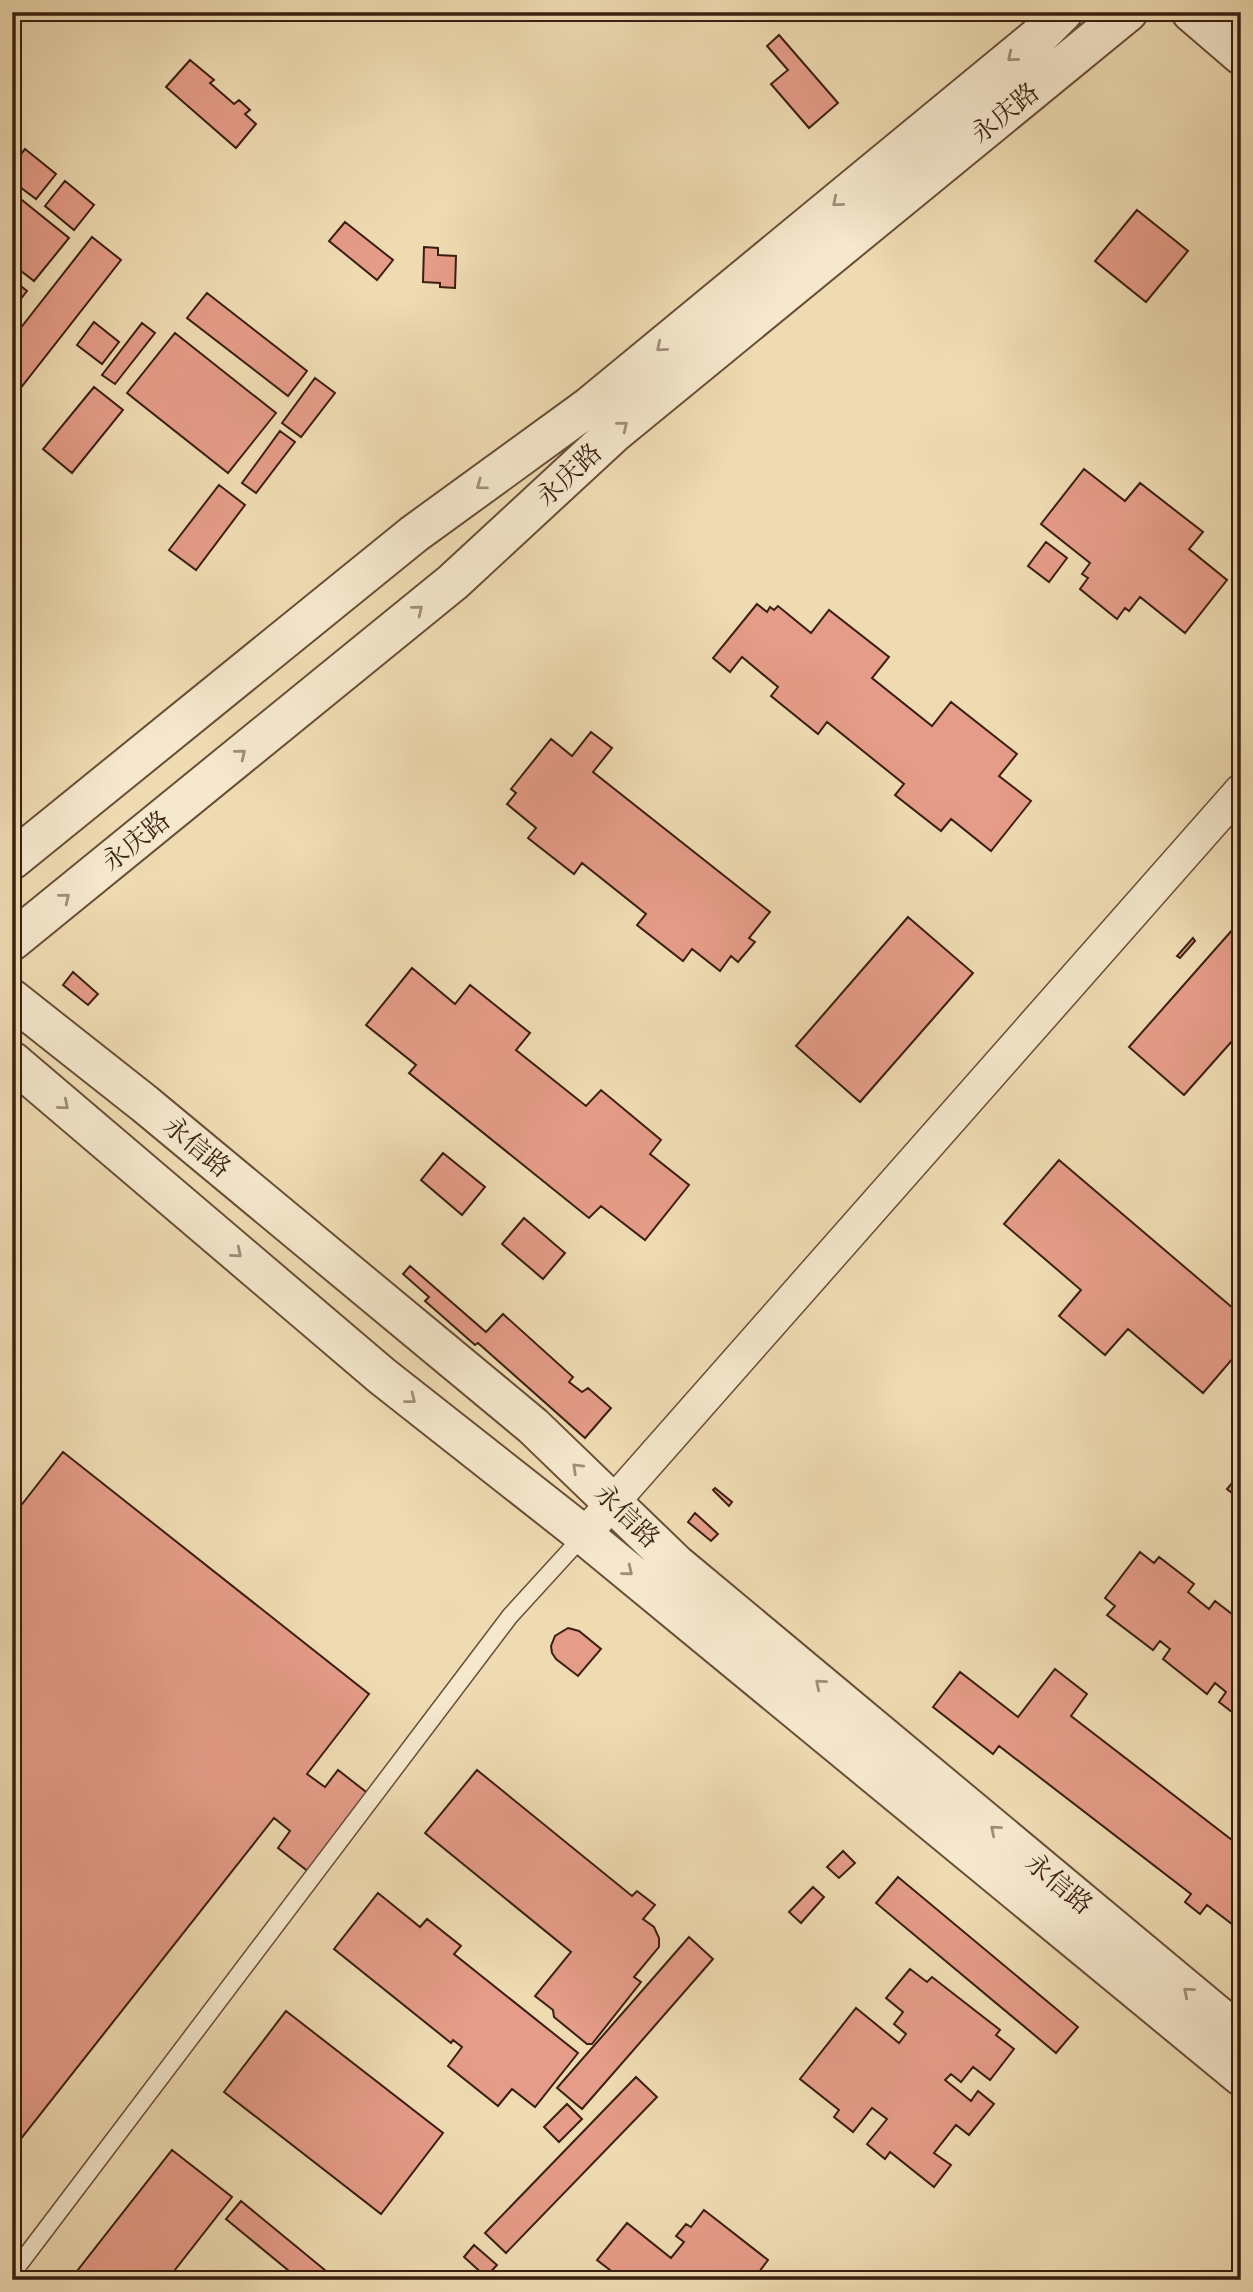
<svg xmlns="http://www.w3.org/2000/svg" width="1253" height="2292" viewBox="0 0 1253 2292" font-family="Cardo,'Noto Serif SC',serif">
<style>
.building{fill:#e59c88;stroke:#3b1f10;stroke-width:2}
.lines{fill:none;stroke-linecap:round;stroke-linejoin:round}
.service-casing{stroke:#684e38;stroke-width:19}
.minor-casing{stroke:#684e38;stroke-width:35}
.tertiary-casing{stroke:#684e38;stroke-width:42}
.service{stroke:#f5e8cd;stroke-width:16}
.minor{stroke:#f5e8cd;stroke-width:32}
.tertiary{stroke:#f5e8cd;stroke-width:38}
.oneway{stroke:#a18e78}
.labels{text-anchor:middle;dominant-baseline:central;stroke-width:5;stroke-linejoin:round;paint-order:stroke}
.street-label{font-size:26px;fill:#3b1f10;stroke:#f5e8cd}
</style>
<rect width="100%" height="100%" fill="#efdbb2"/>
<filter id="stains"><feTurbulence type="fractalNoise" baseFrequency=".00286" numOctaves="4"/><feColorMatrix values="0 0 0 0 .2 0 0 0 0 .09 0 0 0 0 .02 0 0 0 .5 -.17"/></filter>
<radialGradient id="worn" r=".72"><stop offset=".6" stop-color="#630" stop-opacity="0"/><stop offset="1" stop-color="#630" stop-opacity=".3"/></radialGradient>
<path class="building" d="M779,35l59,68 -29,25 -38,-44 17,-14 -21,-24z
M190,60l24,20 -4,3 24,21 5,-4 11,10 -5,4 11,10 -20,24 -70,-61z
M25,149l31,25 -20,25 -24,-18v-16z
M65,181l29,24 -20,25 -29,-24z
M12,192l57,46 -35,43 -22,-17z
M1137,210l51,41 -42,51 -51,-41z
M345,222l48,38 -16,20 -48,-39z
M92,237l29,23 -109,139v-60z
M424,247l14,1v7l18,1 -1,32 -15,-1v-4l-17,-1z
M12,279l15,12 -15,19z
M207,293l100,78 -19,25 -101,-78z
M94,322l25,20 -17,22 -25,-19z
M142,323l13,10 -40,51 -13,-9z
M175,333l101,80 -48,60 -101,-80z
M315,378l20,15 -34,44 -19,-14z
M94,387l29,23 -51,63 -29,-24z
M280,431l15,11 -39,51 -14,-10z
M1084,469l41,32 15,-18 63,49 -14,17 38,31 -42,53 -45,-36 -11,14 -4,-3 -8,11 -37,-30 8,-11 -6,-4 8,-11 -49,-39z
M219,485l26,20 -49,65 -27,-20z
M1046,542l21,16 -18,24 -21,-16z
M757,604l10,8 3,-5 4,3 4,-4 33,27 18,-23 60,47 -17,21 60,48 19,-24 66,52 -18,22 32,25 -40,50 -40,-32 -10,12 -46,-36 9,-11 -77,-62 -9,12 -47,-38 7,-9 -36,-30 -12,15 -17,-14z
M591,732l21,16 -19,24 177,140 -21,26 6,4 -17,20 -7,-6 -11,15 -28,-22 -9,12 -46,-36 9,-11 -64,-51 -8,11 -46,-36 8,-10 -29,-24 9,-11 -5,-4 40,-50 21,17z
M908,917l65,56 -113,129 -64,-56z
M1241,920v111l-57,64 -55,-48z
M1193,938l2,3 -15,17 -3,-2z
M412,968l43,36 15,-19 60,48 -14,17 70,56 15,-16 60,50 -11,14 39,31 -44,55 -44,-34 -12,12 -180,-145 7,-8 -50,-40z
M73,972l25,22 -10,11 -25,-20z
M443,1153l42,34 -23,28 -41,-35z
M1059,1160l182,155v34l-38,44 -75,-64 -23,26 -46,-39 22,-26 -77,-66z
M524,1218l41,35 -22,26 -41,-35z
M410,1266l76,66 17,-18 70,63 -4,5 13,10 6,-4 23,20 -26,30 -107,-95 -3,2 -50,-44 4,-4 -26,-23z
M63,1452l306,242 -62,80 18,13 13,-17 32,25 -61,77 -31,-24 12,-17 -16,-13 -262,332v-633z
M1241,1472v28l-14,-11z
M715,1488l17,14 -3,4 -16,-16z
M695,1513l23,21 -7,7 -23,-19z
M1140,1552l14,11 5,-6 35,27 -6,8 21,17 6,-8 26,20v98l-22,-17 7,-10 -11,-9 -8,11 -44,-35 7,-10 -10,-8 -7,9 -46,-35 8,-9 -10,-8z
M568,1628l11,3 22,18 -23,27 -22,-17 -4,-6 -1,-7 4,-10z
M1055,1669l32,25 -16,22 170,131v84l-34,-26 -7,9 -15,-12 6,-8 -192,-148 -6,8 -60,-47 27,-35 58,45z
M477,1770l155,126 5,-5 18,14 -12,14 11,8 5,11v9l-25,30 7,5 -49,62h-5l-33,-27 -1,-7 -18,-14 36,-44 -146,-119z
M843,1851l12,12 -16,15 -12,-11z
M898,1877l180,150 -22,26 -180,-150z
M813,1887l11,10 -23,26 -12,-11z
M378,1893l42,34 7,-8 34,27 -7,8 124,99 -43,54 -23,-18 -14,17 -50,-40 14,-19 -9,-7 -2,3 -117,-94z
M689,1937l24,22 -131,150 -25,-21z
M910,1969l17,13 5,-5 68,53 -4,5 18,14 -24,31 -17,-13 -12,15 -10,-8 -6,6 26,21 7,-10 16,13 -25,31 -13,-10 -22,28 17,12 -17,22 -44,-35 -5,7 -18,-15 20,-25 -15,-11 -19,24 -19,-15 5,-7 -39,-31 56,-71 43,35 7,-9 -12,-10 9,-12 -17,-14z
M286,2011l157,122 -62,81 -157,-122z
M636,2077l21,20 -151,156 -21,-20z
M567,2104l15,15 -23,23 -15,-15z
M172,2150l60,47 -65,83h-97z
M241,2201l96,79h-37l-74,-61z
M704,2210l64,50 -12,16 3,4h-136l-26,-20 30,-37 44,35 13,-16 -8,-6 10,-12 5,3z
M474,2245l23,20 -11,12 -22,-20z
M427,2273l7,7h-14z"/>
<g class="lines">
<g class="service-casing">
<path id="service" d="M12,2274l498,-658 74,-81"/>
</g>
<g class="minor-casing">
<path id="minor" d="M584,1535l657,-745"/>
</g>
<g class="tertiary-casing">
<path id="tertiary" d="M1191,12l50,43
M12,860l402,-326 176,-128 450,-371 23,-23
M12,941l441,-359 161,-149 514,-421
M12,999l133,105 388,322 143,138 565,471
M12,1061l370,315 202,159 657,541"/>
</g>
<use href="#service" class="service"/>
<use href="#minor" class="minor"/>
<use href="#tertiary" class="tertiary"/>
</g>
<defs><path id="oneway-chevron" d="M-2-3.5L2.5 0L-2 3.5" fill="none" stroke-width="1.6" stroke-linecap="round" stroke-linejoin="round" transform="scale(1.75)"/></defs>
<g class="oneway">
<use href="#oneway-chevron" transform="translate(1012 57) rotate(140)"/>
<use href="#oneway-chevron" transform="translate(837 202) rotate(140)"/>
<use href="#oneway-chevron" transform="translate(661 347) rotate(140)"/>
<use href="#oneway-chevron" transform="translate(623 426) rotate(-39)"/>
<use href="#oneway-chevron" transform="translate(481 485) rotate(144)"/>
<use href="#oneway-chevron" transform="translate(418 610) rotate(-39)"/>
<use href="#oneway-chevron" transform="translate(241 754) rotate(-39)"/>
<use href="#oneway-chevron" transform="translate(65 898) rotate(-39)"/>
<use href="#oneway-chevron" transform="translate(64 1105) rotate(40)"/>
<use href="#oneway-chevron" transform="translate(237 1253) rotate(40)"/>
<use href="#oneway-chevron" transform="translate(411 1399) rotate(38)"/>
<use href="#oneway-chevron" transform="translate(577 1468) rotate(-136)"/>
<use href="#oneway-chevron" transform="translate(628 1571) rotate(39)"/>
<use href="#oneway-chevron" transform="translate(820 1684) rotate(-140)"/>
<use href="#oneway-chevron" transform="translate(995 1830) rotate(-140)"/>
<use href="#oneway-chevron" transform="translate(1188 1992) rotate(-140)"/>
</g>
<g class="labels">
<g class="street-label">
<text transform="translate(1005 113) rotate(-39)">永庆路</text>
<text transform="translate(569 475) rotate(-43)">永庆路</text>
<text transform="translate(136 841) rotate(-39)">永庆路</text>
<text transform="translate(197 1147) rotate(40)">永信路</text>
<text transform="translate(627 1516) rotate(44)">永信路</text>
<text transform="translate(1059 1884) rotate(40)">永信路</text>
</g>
</g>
<rect width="1253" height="2292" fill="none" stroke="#efdbb2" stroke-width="42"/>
<rect x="14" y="14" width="1225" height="2264" fill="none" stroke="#3b1f10" stroke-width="3.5"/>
<rect x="21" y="21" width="1211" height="2250" fill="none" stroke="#3b1f10" stroke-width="2"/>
<rect width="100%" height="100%" filter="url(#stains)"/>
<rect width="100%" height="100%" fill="url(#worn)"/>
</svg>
